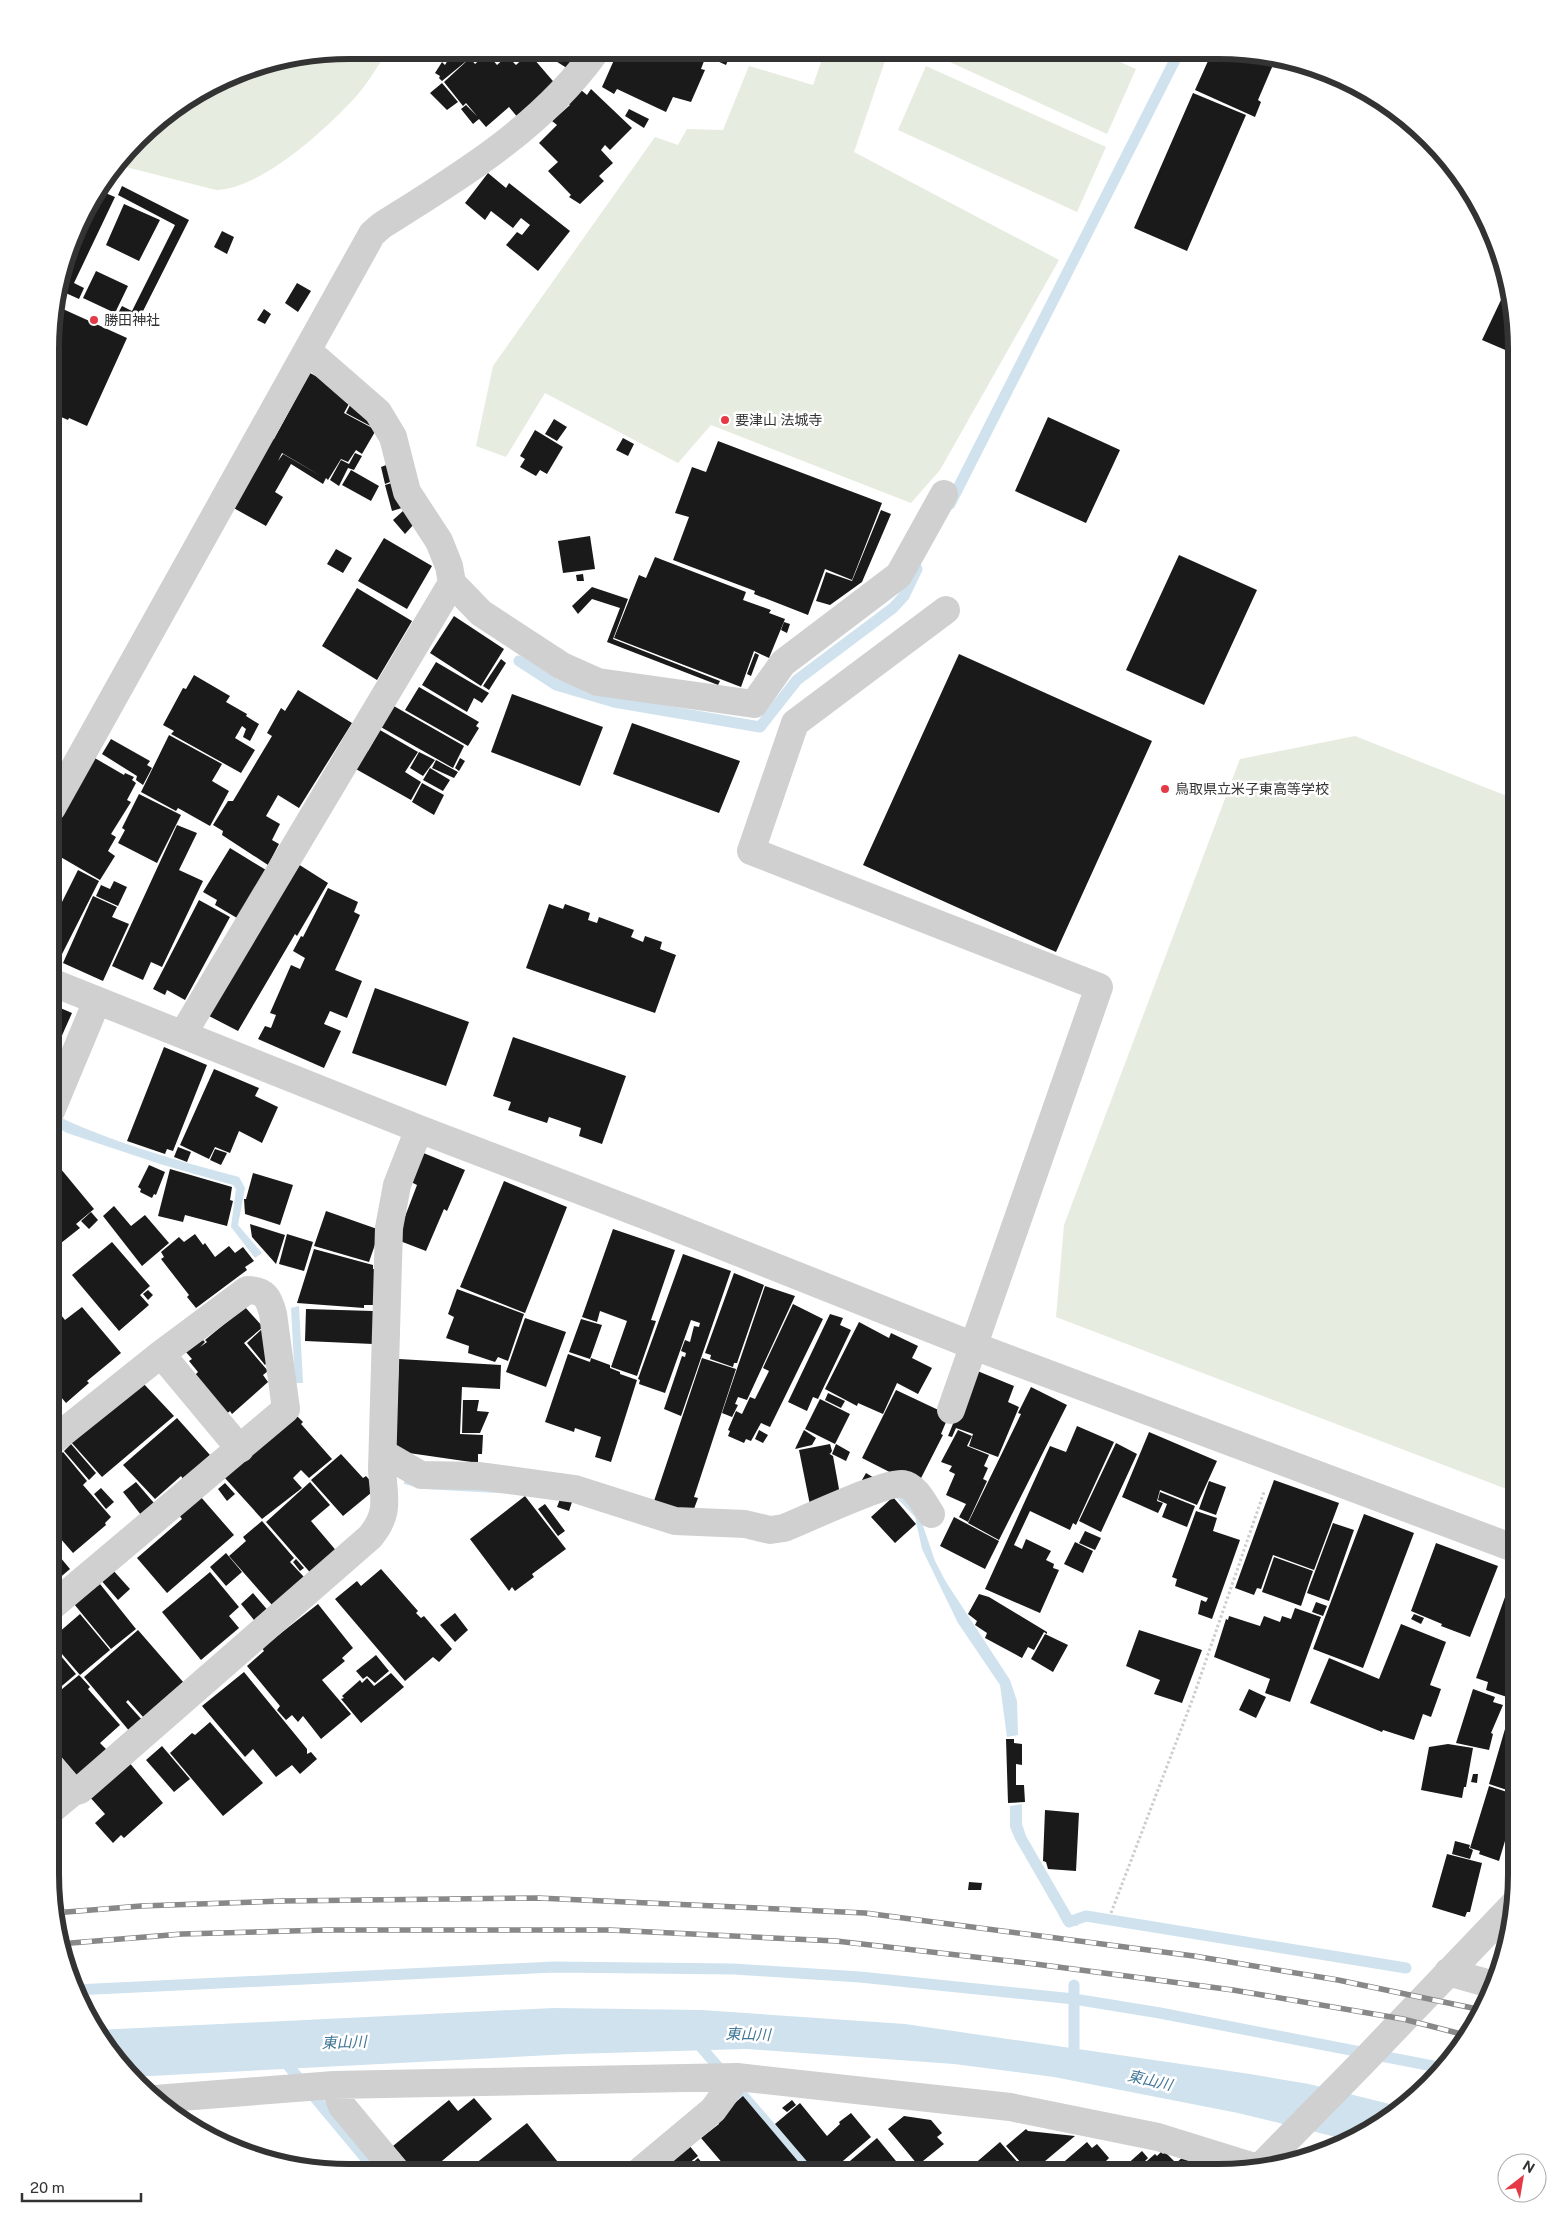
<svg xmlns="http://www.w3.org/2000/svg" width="1567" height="2223" viewBox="0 0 1567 2223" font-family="'Public Sans','Noto Sans JP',sans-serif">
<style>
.green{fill:#e6ecdf}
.water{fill:#cfe2ee}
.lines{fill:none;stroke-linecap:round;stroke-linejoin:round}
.stream{stroke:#cfe2ee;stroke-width:11}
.building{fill:#1a1a1a;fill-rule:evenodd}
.path{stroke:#cdcdcd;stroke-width:3;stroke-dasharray:2.5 2.5;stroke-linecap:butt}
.minor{stroke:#d0d0d0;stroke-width:28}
.rail-casing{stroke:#888;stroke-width:5.5}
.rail{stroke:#fff;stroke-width:4;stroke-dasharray:11;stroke-linecap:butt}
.poi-dot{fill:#e63946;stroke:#fff;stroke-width:2}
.labels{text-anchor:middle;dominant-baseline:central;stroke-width:5;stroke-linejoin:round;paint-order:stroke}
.poi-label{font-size:14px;fill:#333;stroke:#fff;text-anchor:start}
.water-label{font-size:15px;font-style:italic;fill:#3f7597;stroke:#fff}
.rim{fill:none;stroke:#333;stroke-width:6}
</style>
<rect width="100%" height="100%" fill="#fff"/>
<path class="green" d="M349,50h39c-12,19 -24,40 -41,56 -29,30 -88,83 -131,84l-98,-25 34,-41 100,-58z
M825,51l63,1 -34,100 205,108 -119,210 -29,33 -200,-78 -33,38 -133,-70 -39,64 -30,-11 17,-80 162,-229 23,8 9,-16 36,1 26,-64 64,19z
M928,52h170l38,17 -29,65z
M926,66l180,81 -29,65 -179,-82z
M1355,736l162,64v693l-461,-176 8,-92 176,-466z"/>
<path class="water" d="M51,1113c59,29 124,47 188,64l6,11 -7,37 24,28 -7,5 -24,-31 5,-38 -3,-4 -73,-21 -93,-31 -16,-9z
M299,1306l4,77h-8l-4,-75z
M405,1475l26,11 53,-1 68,5 25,5 94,30 69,2 32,7 15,-3 99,-37 16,-3 16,20 17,50 11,21 64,98 7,21 1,34 -11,2 -7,-52 -42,-62 -36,-74 -7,-32 -20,-21 -111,42 -19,1 -59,-9 -46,-1 -88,-30 -23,-3 -124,-7 -21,-5z
M1022,1804v20l4,12 52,90 -14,-2 -49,-85 -5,-12v-21z
M554,2008l147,2 204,14 345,50 59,10 93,23 -50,34 -114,-28 -184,-36 -100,-13 -207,-15 -177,5 -439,23 -7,-6 -27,-41z"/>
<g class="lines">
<path class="stream" d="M950,504l229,-452
M519,661l37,24 58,17 146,25 37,-47 96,-72 11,-12 13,-27
M1065,1915l4,7 17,-6 320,52
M1074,1985v78
M75,1990l479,-23 180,2 126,8 214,22 86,14 283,55
M694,2039l115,133
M281,2057l95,114"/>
</g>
<path class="building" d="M454,50l16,8 -28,23 -3,-3 1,-2 -5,-3 7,-11 3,3z
M550,51h39l-16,21 -22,-14 1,-2 -4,-2z
M618,51h114l-6,14 -20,-9 -5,13 4,1 -14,32 -18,-5 -7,15 -49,-23 -3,5 -12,-7z
M1212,52l46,1 18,5 -18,42 3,2 -6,15 -60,-27z
M487,53l10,12 10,-9 9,9 11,-10 4,5 3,-1 24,28 -39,32 -10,-12 -23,20 -7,-8 -6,5 -12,-15 5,-4 11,11 -11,-13 -3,3 -19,-24 26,-24 5,6z
M442,83l16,19 -11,8 -17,-17z
M591,89l41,39 -22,22 -5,-5 -4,5 12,13 -14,13 5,5 -24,23 -11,-7 2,-2 -23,-24 10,-9 -19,-19 18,-18 -5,-4 18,-16 -4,-3 15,-12 6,5z
M1193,93l53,22 -59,136 -53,-23z
M629,109l20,10 -5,9 -19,-12z
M488,173l18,15 3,-5 61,48 -32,40 -32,-26 11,-13 5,3 8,-10 -9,-7 -8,10 -22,-17 -6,9 -20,-17z
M122,186l67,34 -53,105 -19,-10 5,-9 10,5 43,-86 -57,-30z
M103,192l12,5 -41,86 10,5 -5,11 -20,-9 6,-18z
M124,204l36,16 -21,41 -33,-16z
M222,231l12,6 -7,17 -13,-7z
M96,271l32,15 -13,27 -32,-15z
M297,283l14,8 -13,21 -13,-9z
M1509,283l2,7 6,65 -35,-15z
M54,305l73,33 -40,88 -18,-8 -1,2 -16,-7z
M264,309l7,5 -6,10 -8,-4z
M310,373l25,13 16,14 -7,13 32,17 -14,24 -6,-4 -8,12 -7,-3 -13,21 -2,-2 -3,6 -32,-20 -16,28 8,5 -17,29 -36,-20 40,-70 4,3zM282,453l41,24 -40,-23 -5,7z
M352,401l24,28 -30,-16z
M1048,417l72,33 -34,73 -71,-32z
M554,419l13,8 -10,14 -12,-7z
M535,430l28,17 -16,27 -7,-4 -4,6 -16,-9 5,-8 -5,-3z
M623,438l11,6 -6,12 -12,-6z
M718,441l164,62 -30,77 -27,-11 -17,46 -54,-21 1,-3 -82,-31 16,-43 -14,-4 17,-46 14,5z
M355,453l7,3 -8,14 -6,-2 -9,18 -9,-6 11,-20 8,4z
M389,464l6,16 -10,4 -4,-17z
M351,470l28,16 -8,15 -29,-16z
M395,482l7,26 -10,3 -7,-26z
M881,510l10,4 -29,68 -32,23 -14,-4 10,-29 26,9z
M403,511l12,12 -10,11 -12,-14z
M590,536l5,33 -32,4 -5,-32z
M384,538l48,28 -25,43 -49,-28z
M336,549l16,9 -9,15 -16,-9z
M1179,555l78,35 -53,115 -78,-35z
M655,557l91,35 -3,8 28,10 -2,3 16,6 -16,39 -15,-7 -13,36 -127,-49 25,-63 7,3z
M583,574l1,7h-7l-1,-6z
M592,587l36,12 -15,40 107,42 -2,4 -111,-43 13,-34 -28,-9 -14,15 -6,-8z
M357,588l55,33 -35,59 -55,-34z
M454,616l50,33 -23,37 -51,-33z
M784,622l6,2 -3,9 -6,-3z
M755,653l4,2 -8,21 -4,-2z
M959,654l193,87 -96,211 -193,-87z
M501,659l5,4 -17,27 -6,-4z
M436,662l53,31 -7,10 -8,-5 -7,14 -45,-27z
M194,675l36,21 -4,6 21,12 -1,2 13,8 -9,17 -7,-4 3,-8 -4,-3 -7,12 20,12 -14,23 -70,-39 3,-3 -11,-6 20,-37 3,1z
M419,687l60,35 -3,4 3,2 -11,18 -63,-36z
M298,690l54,33 -53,85 -21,-13 -12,21 14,8 -8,16 7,4 -11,21 -46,-30 1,-4 -10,-6 15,-24h5l39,-65 -5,-3 14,-25 4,3z
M512,694l91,33 -23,59 -89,-34z
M392,705l72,41 -11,22 -74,-42z
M632,723l108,38 -21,52 -106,-39z
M380,730l38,22 -13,20 16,10 -10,18 -57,-32 10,-19 4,2z
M169,735l53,29 -10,17 17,10 -19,35 -32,-18 -2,3 -35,-19z
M111,739l39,22 -3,4 5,3 -9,17 -7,-5 1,-4 -35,-22z
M419,752l16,8 -12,16 -13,-8z
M93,757l31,18 1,-2 9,4 -2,3 4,3 -9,17 4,2 -20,32 5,3 -8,14 7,5 -15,24 -48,-28v-23z
M460,758l5,3 -6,10 -4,-3z
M436,760l22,12 -4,6 -22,-10z
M430,768l20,12 -7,11 -20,-11z
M422,783l22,12 -10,20 -22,-13z
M139,794l42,21 -24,48 -39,-20 7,-13 -3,-2z
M177,825l20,8 -18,37 24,11 -41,86 -11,-5 -8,18 -31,-14z
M230,848l36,22 -29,48 -22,-13 2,-5 -14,-8z
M298,864l30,19 -31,53 -2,-2 -57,97 -29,-15z
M78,870l21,11 -41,81 -6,-3v-37z
M114,881l13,6 -9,19 -22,-10 5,-11 9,4z
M328,888l30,14 -4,10 6,3 -25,55 27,11 -15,37 -17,-7 -6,13 17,7 -17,37 -66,-29 7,-13 6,2 5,-13 -6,-2 21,-48 9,4 5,-11 -12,-7 8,-15 2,1z
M93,896l24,11 -5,10 17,7 -26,57 -40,-18z
M199,900l31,17 -45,83 -18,-10 -2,5 -12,-6z
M549,904l14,5 2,-5 25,9 -2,7 9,3 2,-6 35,13 -3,7 12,5 2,-6 17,6 -2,7 16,6 -21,58 -129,-45z
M375,988l94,34 -23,64 -94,-33z
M51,1004l21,9 -17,38 -4,-2z
M513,1037l113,39 -24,68 -23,-8 2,-8 -32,-11 -2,6 -39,-13 3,-8 -18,-6z
M164,1047l43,18 -34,86 -6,-2 -2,5 -38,-13z
M214,1069l45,19 -4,8 23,11 -16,36 -23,-12 -9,22 -15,-6 -6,12 -29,-14z
M178,1147l13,5 -4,10 -13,-5z
M215,1149l12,4 -6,12 -11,-5z
M421,1152l44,18 -18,41 -3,-2 -18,42 -26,-10 -2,-6 19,-50 -8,-4z
M51,1157l43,52 -18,15 4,4 -24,19 -3,-3 -2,2z
M149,1165l16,7 -9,23 -2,-1 -2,4 -12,-6 1,-3 -3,-2z
M170,1169l62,18 -2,13 3,1 -6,25 -42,-11 -2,7 -25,-6z
M253,1173l40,12 -13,40 -35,-11 -1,-15h2z
M504,1181l63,26 -42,106 -65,-26z
M114,1206l17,20 14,-11 24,28 -27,23 -39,-50z
M326,1211l54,19 -11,32 -55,-16z
M91,1212l7,8 -9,9 -8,-8z
M250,1224l35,11 -9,29 -24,-27z
M613,1229l62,21 -24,70 5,1 -19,55 -26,-9 16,-46 -27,-10 -3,11 -15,-5z
M195,1234l8,11 2,-2 10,14 14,-11 6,7 8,-6 11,14 -9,6 2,3 -51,38 -9,-11 2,-2 -28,-36 3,-2 -3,-5 18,-15 5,5z
M287,1234l26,8 -9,29 -25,-7z
M112,1242l38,44 -10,9 9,10 -30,26 -47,-56z
M314,1249l59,16v4h4l-4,36h-9v3l-67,-5z
M683,1254l48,17 -50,145 -17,-7 18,-53 3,1 1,-4 -5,-2 4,-11 5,2 4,-16 5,1 1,-4 -9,-3 -26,73 -26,-9 1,-4 -2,-1z
M51,1271l7,8 -7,5z
M734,1273l30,12 -27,78h-3l-1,4 -23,-8 1,-4 -6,-2z
M765,1286l30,10 -48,104 -9,-3 -3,7 3,1 -6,12 -10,-4z
M457,1289l67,25 -16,47 -10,-4 -3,5 -27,-9 1,-7 -23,-8 8,-21 -6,-3z
M148,1290l5,5 -5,5 -5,-6z
M793,1304l30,15 -53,108 -9,-4 -10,18 -5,-2 -2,4 -16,-7 2,-5 -2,-1 8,-19 6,3 8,-17 5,2 14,-28 -6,-3z
M54,1306l11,14 17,-13 39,46 -34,28 2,2 -23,20 -15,-18v-76z
M245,1307l18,20 -19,16 24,28 -5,4 5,7 -36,32 -2,-3 -7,6 -29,-41 4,-4 -9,-11 3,-2 -7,-8 18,-11 2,2 -5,5 7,-5 -2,-2z
M306,1309l67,2v33l-68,-3z
M830,1314l13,4 -3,7 11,5 -33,69 -5,-2 -6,14 -19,-9z
M525,1318l41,14 -20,55 -40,-15z
M581,1319l21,6 -12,34 -21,-7z
M859,1322l30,16 2,-5 27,13 -6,12 20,10 -14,26 -21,-11 -14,31 -25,-11 -1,3 -32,-17z
M262,1329l6,33 -3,3 -18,-22z
M568,1354l22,8 1,-4 19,7v3l10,4v2l17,6 -26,82 -16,-5 6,-20 -26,-9 -1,4 -29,-10z
M702,1358l34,11 -42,128 4,1 -7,19 -38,-13z
M399,1359l102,6 -1,24 -38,-2 -2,47 23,1 -1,19h-4v9l-83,-12z
M975,1370l39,16 -6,16 11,5 -21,50 -29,-11 4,-12 -17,-6 -4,9 -4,-1z
M142,1382l32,34 -72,61 -31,-35z
M1031,1387l36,18 -68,135 -31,-17 53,-109 -3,-1z
M896,1390l53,25 -8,19 2,1 -26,51 -55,-28z
M828,1393l17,8 -4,7 -16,-8z
M51,1394l9,12 -9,9z
M820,1399l30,15 -15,30 -30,-15z
M463,1400h16l-2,11 12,1 -9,21h-18z
M296,1415l7,7 -2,2 31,35 -23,19 -8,-8 -8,8 9,10 -40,31 -38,-42z
M177,1418l33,37 -27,24 -2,-3 -26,23 -32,-34z
M1077,1426l37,16 -38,83 -3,-2 -3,7 -40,-19 -16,34 8,4 4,-10 25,12 -5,9 8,4 -1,4 6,2 -19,43 -55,-24 65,-143 16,6z
M759,1430l9,5 -5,8 -8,-4z
M804,1430l12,8 -4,7 -17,4z
M958,1430l14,6 -5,10 22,9 -5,11 4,2 -5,11 4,2 -19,41 -9,-5 7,-13 -20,-9 9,-21 -6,-3 3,-5 -11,-4z
M1149,1432l68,29 -20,44 -37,-15 -3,11 6,2 -5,10 -36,-16z
M1116,1443l21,11 -36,78 -22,-11z
M71,1444l25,29 -7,7 -25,-29z
M830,1444l2,7 -2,3 -2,-1 5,3 8,44 -31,5 -11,-55z
M836,1444l14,8 -4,9 -14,-7z
M63,1452l24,29 -4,4 28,32 -6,6 1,2 -33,28 -13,-15 -3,2 -6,-7v-71z
M341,1454l22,24 3,-2 11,12 -34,28 -32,-36z
M866,1473l10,6 -4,7 -10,-6z
M1274,1480l65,23 -25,67 -41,-15 -12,34 -4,-1 -3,7 -19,-7z
M1209,1481l17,6 -10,28 -17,-6z
M136,1482l18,21 -13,12 -18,-23z
M310,1482l20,23 -19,16 28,33 -25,23 -48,-55z
M225,1483l10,11 -8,7 -9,-12z
M101,1488l13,14 -8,7 -12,-15z
M1160,1492l35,14 -8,21 -25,-10 5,-13 -9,-4z
M200,1496l34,39 -67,58 -30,-35 45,-39 -3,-4z
M525,1496l41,53 -34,25 2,3 -19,14 -3,-4 -3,4 -39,-52z
M893,1497l23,27 -21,19 -24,-26z
M560,1499l12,3 -3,9 -12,-4z
M545,1504l20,27 -7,5 -20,-27z
M1196,1511l21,7 -4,13 27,9 -28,79 -14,-5 3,-14 5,2 2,-4 -33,-12 2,-7 -5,-2z
M1364,1514l50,19 -51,135 -50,-19z
M954,1517l45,24 -14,28 -45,-23z
M262,1521l32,37 -4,4 14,15 -32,28 -43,-49 17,-15 -3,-4z
M1333,1523l21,7 -25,71 -22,-8z
M1085,1531l16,7 -6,12 -16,-7z
M1075,1542l18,9 -10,22 -19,-9z
M1436,1543l62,23 -28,71 -29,-11 1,-2 -31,-13z
M51,1551l1,1 3,-1 15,18 -20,17z
M226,1553l16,19 -16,14 -16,-19z
M1274,1557l39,14 -12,35 -39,-14z
M296,1559l8,9 -4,3 -7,-9z
M112,1569l18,20 -12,11 -18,-21z
M381,1569l37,42 -2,2 5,5 3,-2 28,33 -13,13 -6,-5 -28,24 -70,-82 22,-18 4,5z
M1514,1569l2,1v26l-10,-3z
M210,1572l29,35 -10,9 10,12 -38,32 -39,-48z
M100,1584l36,45 -25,20 -37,-45z
M253,1593l18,21 -13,11 -17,-21z
M979,1594l10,3 58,35v2l-3,-2 -10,18 -6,-3 -6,11 -37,-20 2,-5 -12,-8 2,-4 -9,-7z
M1505,1597l11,4v76l-6,21 -24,-8 2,-8 -12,-4z
M1316,1602l11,4 -4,10 -11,-4z
M318,1604l35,44 -11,10 3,3 -23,19 29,34 -30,25 -18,-23 -5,6 -6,-7 -6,5 -9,-10 3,-4 -33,-40 17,-15 -2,-3z
M1295,1608l26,9 -31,85 -25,-9 5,-14 -56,-22 12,-38 2,1 1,-4 31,10 4,-10 16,6 2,-6 9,3z
M455,1613l13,17 -13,12 -15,-17z
M80,1614l30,36 -30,25 -30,-35z
M1414,1614l10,4 -3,6 -10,-5z
M1401,1624l45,18 -16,43 11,4 -10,28 -8,-3 -9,26 -31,-10 -1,2 -72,-29 19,-45 50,21z
M138,1630l46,53 -40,35 -16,-18 -2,2 18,20 -13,11 -47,-56z
M1139,1630l63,20 -20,53 -28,-9 6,-14 -34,-14z
M1045,1634l23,11 -15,27 -22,-13z
M50,1643l26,31 -26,22z
M376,1655l13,16 -14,12 -8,-7 -4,3 -7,-8z
M244,1672l63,77v5l4,-2 6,7 -17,15 -8,-9 -16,12 -23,-28 -8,8 -43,-51z
M391,1673l13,14 -43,36 -20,-24 3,-1 -2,-2 18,-16 2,3 5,-5 7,8z
M79,1675l11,12 -2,2 32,36 -20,18 9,9 -30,26 -29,-34v-45z
M1249,1689l17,8 -10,21 -17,-8z
M1473,1689l22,8 -2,5 10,3 -12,28 2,1 -4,16 -33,-7z
M1514,1698l2,1v94l-27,-9z
M210,1722l53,61 -40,33 -53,-63 22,-20 3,2z
M1006,1739h8v4l8,1v21l-6,-1v21h8l1,17 -17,1z
M1448,1744l25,4 -7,39h-2l-2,11 -41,-8 8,-43z
M162,1746l28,33 -16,13 -28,-32z
M128,1761l35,42 -39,35 -3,-3 -8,8 -18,-20 10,-9 -17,-19z
M1473,1774h5l-1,9 -6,-1z
M1489,1786l27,9v9l-17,57 -20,-7 1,-3 -10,-3z
M1045,1810l34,3 -3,58 -28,-2 -2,-7 -3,-1z
M1455,1841l15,4 -1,3 -2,-1 6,3 -3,9 -18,-5z
M1447,1854l35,9 -12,49h-3l-2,5 -33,-10z
M969,1882l13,1 -1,7h-13z
M743,2096l64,76h-77l-29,-34 18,-14 -2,-6z
M474,2098l18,21 -62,52h-16l-21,-25 56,-46 9,11z
M792,2100l4,5 -9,7 -5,-4z
M800,2103l27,33 13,-12 -1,-2 12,-9 20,24 -41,35h-14l-41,-48z
M904,2116l27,4 11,13 -5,4 7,7 -26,21 -30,-36z
M527,2123l38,48h-99z
M1026,2129l2,2 47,5 -43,36h-3l-23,-26z
M877,2138l28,34h-68z
M1000,2142l26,30h-61z
M1087,2142l5,6 5,-4 12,14 -9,9 5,6h-54z
M688,2144l10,12 -19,15h-8l-6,-8z
M1142,2151l6,7 -15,15h-4l-5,-6z
M1161,2152l2,2 2,-2 11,11 7,-6 37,12 -4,4h-81l3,-3 2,2 3,-2 -3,-3 15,-13 2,2z
M698,2158l12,14h-28z"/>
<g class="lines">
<path class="path" d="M1111,1913l82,-215 71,-206"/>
<path class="minor" d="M308,351l70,61 15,25 14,55 32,49 10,25 3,17
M946,610l-151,113 -44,128 348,136 -148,423
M52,808l320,-574 9,-8c79,-50 160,-98 215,-175
M51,982l368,147 238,91 317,126 542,203
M183,1034l269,-451 29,30 81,53 36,16 156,22 29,-41 116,-88 45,-81
M51,1111l46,-110
M51,1442l110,-88 79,95
M383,1453l38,22 59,1 95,13 100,32 70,3 25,6 14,-2c21,-8 102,-47 119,-44 13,2 21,20 28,30
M50,1608l236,-199 -13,-95c-4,-16 -8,-24 -26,-24l-86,64
M50,1765l23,27 7,-2 290,-253c20,-24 14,-38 12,-67l7,-242 8,-43 22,-56
M50,1811l23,-19
M1448,1972l46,13
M334,2085l8,21 54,65
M155,2099l179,-14 403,-8 273,30 148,30 100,31
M1259,2168l104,-106 152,-159
M640,2171l73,-61 24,-33"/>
<g class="rail-casing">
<path id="rail" d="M54,1913l87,-7 141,-5 256,-3 327,15 329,43 144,24 144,30
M59,1944l123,-10 145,-4h283l226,11 199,23 198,26 170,29 66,17"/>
</g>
<use href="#rail" class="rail"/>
</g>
<g class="poi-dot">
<circle cx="94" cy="320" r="5"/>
<circle cx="725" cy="420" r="5"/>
<circle cx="1165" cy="789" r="5"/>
</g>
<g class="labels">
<g class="poi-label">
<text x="104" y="320">勝田神社</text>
<text x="735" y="420">要津山 法城寺</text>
<text x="1175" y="789">鳥取県立米子東高等学校</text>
</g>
<g class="water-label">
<text transform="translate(748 2034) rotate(1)">東山川</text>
<text transform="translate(344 2042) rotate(-2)">東山川</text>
<text transform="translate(1150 2080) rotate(13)">東山川</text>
</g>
</g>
<path d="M0 0H1567V2223H0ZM349 59H1218A290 290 0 0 1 1508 349V1874A290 290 0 0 1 1218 2164H349A290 290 0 0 1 59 1874V349A290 290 0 0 1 349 59Z" fill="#fff" fill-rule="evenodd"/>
<path class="rim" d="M349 59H1218A290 290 0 0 1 1508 349V1874A290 290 0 0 1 1218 2164H349A290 290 0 0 1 59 1874V349A290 290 0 0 1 349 59Z"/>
<g transform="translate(1522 2178) rotate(31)"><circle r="24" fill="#ffffff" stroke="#adadad"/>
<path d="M0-4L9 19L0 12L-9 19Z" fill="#e63946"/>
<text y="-8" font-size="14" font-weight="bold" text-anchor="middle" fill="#333333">N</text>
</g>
<path d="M22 2193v8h119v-8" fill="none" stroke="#333333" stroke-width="2.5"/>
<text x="30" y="2193" font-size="15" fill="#333333" stroke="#ffffff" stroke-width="4" paint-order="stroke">20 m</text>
</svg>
